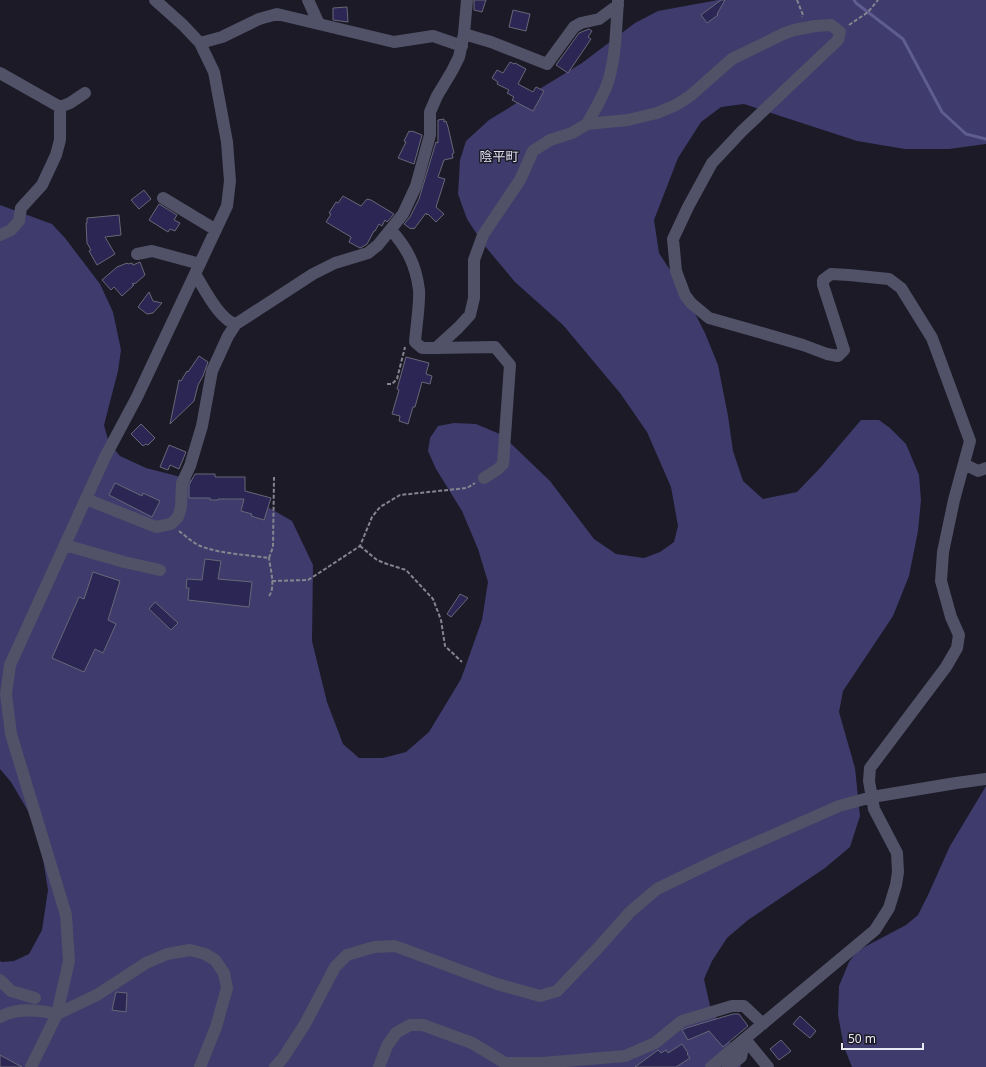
<svg xmlns="http://www.w3.org/2000/svg" width="986" height="1067" viewBox="0 0 986 1067" font-family="'Noto Sans','Noto Sans JP',sans-serif">
<style>
.forest{fill:#3f3b6c}
.lines{fill:none;stroke-linecap:round;stroke-linejoin:round}
.stream{stroke:#5f5c90;stroke-width:3}
.building{fill:#2c2655;stroke:#676776}
.path{stroke:#85858f;stroke-width:2;stroke-dasharray:4 2;stroke-linecap:butt}
.minor{stroke:#515167;stroke-width:12}
.labels{text-anchor:middle;dominant-baseline:central;stroke-width:3;stroke-linejoin:round;paint-order:stroke}
.quarter-label{font-size:13px;fill:#e1e1f2;stroke:#1b1a26}
</style>
<rect width="100%" height="100%" fill="#1b1a26"/>
<path class="forest" d="M718,0h268v144l-37,5h-44l-48,-8 -113,-37 -23,3 -20,15 -23,36 -24,62 5,33 24,37 22,43 13,32 10,51 5,35 10,30 20,18 34,-7 24,-25 40,-47h18l11,8 16,16 13,31 2,25 -3,31 -9,45 -16,40 -50,75 -4,21 16,56 5,48 -10,31 -25,21 -77,52 -21,18 -15,23 -8,18 6,27 25,45 6,16h-741v-106l2,1 12,-1 15,-7 13,-24 6,-40 -7,-43 -13,-36 -17,-29 -11,-13v-564l52,19 13,14 35,46 13,28 8,38 -3,21 -14,54 5,18 11,13 26,12 66,17 49,18 31,18 21,44 -1,76 15,61 16,42 16,14h24l23,-6 23,-20 32,-53 21,-59 6,-38 -10,-33 -16,-38 -26,-42 -8,-18 2,-13 8,-12 16,-3 22,1 26,11 48,46 44,58 22,15 28,4 16,-6 14,-10 4,-16 -7,-39 -24,-55 -27,-39 -57,-68 -48,-43 -31,-37 -17,-26 -9,-25 2,-34 6,-19 23,-21 93,-57 53,-40 23,-12z
M986,786v281h-134l-8,-20 -6,-32 1,-29 10,-24 8,-11 49,-26 12,-10 10,-20 22,-49z"/>
<g class="lines">
<path class="stream" d="M854,0l2,3 47,36 39,73 24,22 20,5"/>
</g>
<path class="building" d="M474,0h12l-4,12 -8,-2z
M721,0h4l-8,14 1,1 -11,8 -6,-8z
M347,7l1,15 -15,-2v-12z
M513,10l17,4 -4,17 -17,-4z
M589,29l3,2 -4,6 3,2 -23,34 -12,-8 23,-32z
M510,62l4,2 1,-1 11,6 -8,15 15,8 3,-5 8,4 -11,20 -21,-11 2,-3 -7,-4 2,-3 -12,-6 1,-2 -6,-4 5,-8 6,3z
M444,119v3l2,-1 2,6 6,26 -2,1 1,4 -9,2 -6,17 7,2 -9,28 8,7 -8,8 -8,-8 -1,1 -1,-2 -12,16 -2,-1 -1,1 -7,-5 6,-7 9,-18 17,-57 2,1v-23z
M409,131l2,1 1,-1 10,4 -8,29 -16,-6 8,-16 -2,-1z
M144,190l7,9 -12,10 -8,-9z
M343,196l18,10 6,-7 4,1 23,14 -7,8 -2,-2 -3,6 -3,-2 -4,7h-1l-7,13 -3,2 -4,2 -11,-6 2,-5 -25,-15 5,-8 -2,-1 7,-11 2,1z
M159,204l18,11 -3,5 6,3 -5,8 -5,-2 -2,3 -19,-12z
M119,215l2,20 -16,2 10,17 -18,11 -8,-14 2,-1 -4,-7 -1,-20h1v-5z
M140,262l5,13 -9,8 -4,1 2,1 -12,11 -8,-9 -3,3 -9,-10 15,-13 10,-4 1,1 4,-1 1,2z
M149,292l4,9 9,2 -9,10 -6,1 -9,-7z
M199,356l9,6 -5,14 -5,9 -4,16 -24,23 9,-44 2,1 6,-10 1,1z
M406,357l23,6 -3,11 6,2 -2,8 -8,-2 -7,25h-2l-5,17 -9,-3 1,-5 -8,-2 7,-24 -2,-1z
M141,424l14,14 -7,7 -2,-1 -3,2 -12,-12z
M169,445l17,7 -7,17 -9,-4 -2,5 -8,-3z
M195,474h20v3h30v14l26,7 -7,22 -13,-4 1,-2 -11,-3 3,-12h-26v1h-8v-2h-21v-13z
M115,483l27,13 1,-3 17,8 -8,16 -43,-22z
M205,559l16,2 -3,18 34,3 -3,25 -61,-7 1,-12h-3l1,-9 15,1z
M93,572l27,9 -12,39 8,4 -13,29 -8,-4 -11,23 -32,-14 27,-61 5,2z
M460,594l8,4 -17,19 -4,-3z
M155,602l23,21 -7,7 -22,-21z
M116,992l11,1 -1,19 -14,-2z
M733,1014h6l9,12 -25,21 -14,-16 -21,9 -6,-10 4,-2z
M800,1016l16,15 -6,7 -17,-14z
M781,1040l10,11 -12,9 -9,-11z
M682,1044l6,9 -1,1 3,4 -14,9h-41l23,-17 3,3 5,-3 2,3z
M0,1055l22,12h-22z"/>
<g class="lines">
<path class="path" d="M797,0l6,15 -1,2
M849,25l19,-13 10,-12
M387,384h5l5,-5 8,-32
M179,531c8,6 15,13 24,16 19,7 47,8 66,11l4,-11 1,-70
M360,546l17,14 10,4 19,6 27,29 8,21 4,26 17,16
M272,581l36,-1 14,-9 38,-25 12,-29 8,-10 20,-12 67,-7 8,-5
M269,596c7,-9 1,-28 0,-38"/>
<path class="minor" d="M308,0l11,24
M464,34l27,8 56,22 27,-37 7,-4 18,-4 19,-14
M200,43l22,-6 37,-18 18,-5 117,28 39,-6 29,10
M0,73l60,34
M587,124c7,-13 16,-27 21,-42 8,-25 8,-54 10,-81
M163,198l53,32
M391,230c16,18 25,35 28,60 1,13 -3,38 -4,52l7,6h14l22,-20 12,-13 4,-17v-38l9,-25 37,-55 13,-29 17,-11 22,-7 15,-9 41,-4 29,-7 19,-8 14,-9 42,-37 51,-25 11,-4 21,-4 16,-1 9,7 -2,8 -96,91 -30,32 -24,44 -15,32 3,32 9,24 6,8 18,15 46,13 48,14 24,9 11,2 6,-6 -21,-65v-5l8,-6 18,1 40,4 12,9 31,50 38,103 -16,59 -11,52 -2,29 10,36 8,18 -2,13 -11,19 -76,101 -1,13 5,28 23,44 1,19 -2,13 -7,23 -14,22 -164,137
M0,235l11,-5 8,-9 2,-13 21,-23 14,-30 4,-15v-33l10,-4 15,-10
M137,254l15,-3 48,13
M195,274c9,14 25,47 41,50l77,-50 22,-11 33,-10 10,-8 25,-31 13,-28 14,-51v-23l7,-16 15,-25 7,-14 5,-23 3,-34
M436,348l59,-1 15,18 -7,99 -5,5 -14,9
M964,464l14,7 8,-3
M86,499l70,28 15,-3 7,-7 3,-10 1,-24 8,-17 12,-40 10,-55 16,-35 8,-12
M65,545l59,17 36,8
M0,980l11,11 24,7
M0,1017c17,-10 39,-7 57,-3l40,-19 49,-32 21,-9 23,-4 15,4 10,6 9,13 3,15 -11,39 -16,40
M745,1039l23,28
M31,1067l26,-53 12,-53 -3,-46 -55,-181 -5,-40 4,-29 95,-208 32,-60 90,-191 3,-25 -3,-39 -13,-70 -14,-29 -17,-18 -28,-25
M275,1067l8,-9 22,-34 30,-57 12,-12 27,-8 21,-1 102,38 43,12 17,-5 41,-43 32,-36 27,-23 64,-31 118,-52 33,-9 84,-14 30,-4
M379,1067l8,-21 9,-13 14,-8h13l49,18 33,20h37l83,-7 30,-13 27,-22 50,-15h12l19,18
M728,1067l13,-10 4,-18"/>
</g>
<g class="labels">
<g class="quarter-label">
<text x="499" y="156">陰平町</text>
</g>
</g>
<path d="M842 1043v6h81v-6" fill="none" stroke="#e8e8f1" stroke-width="2"/>
<text x="848" y="1043" font-size="12" fill="#e8e8f1" stroke="#1b1a26" stroke-width="3" paint-order="stroke">50 m</text>
</svg>
